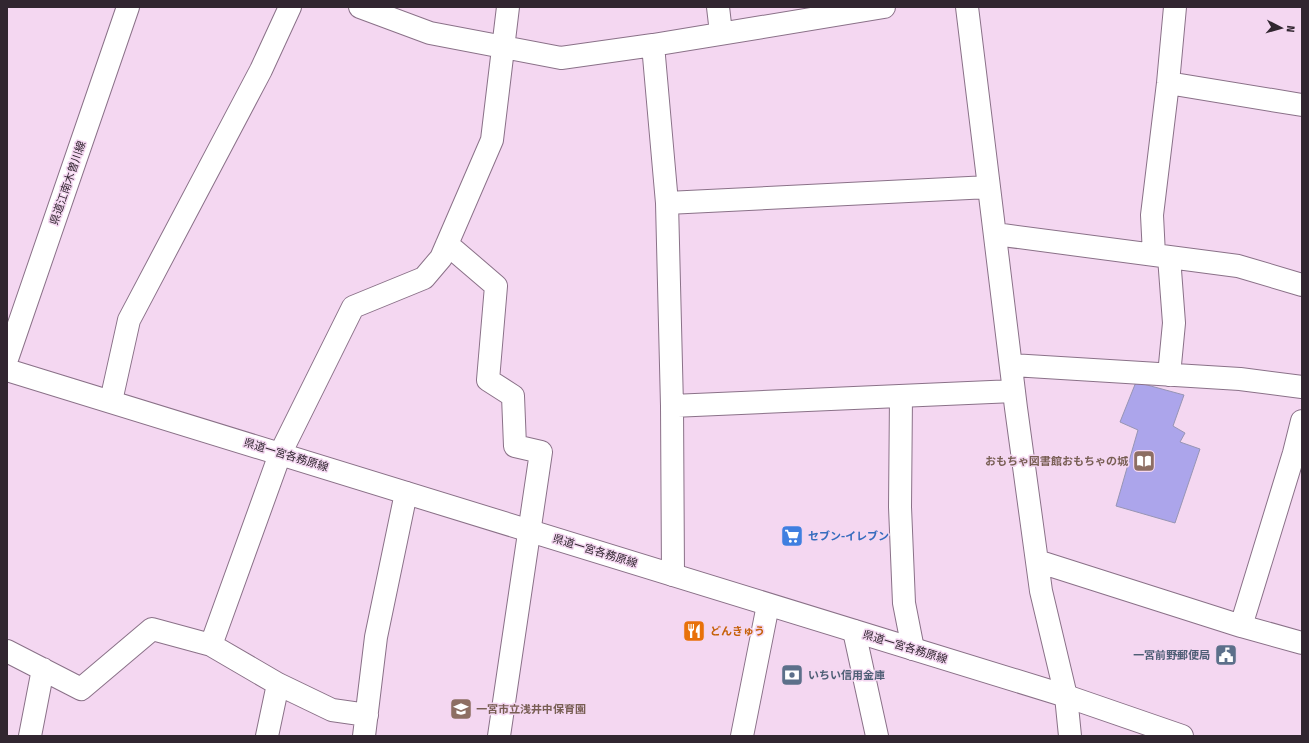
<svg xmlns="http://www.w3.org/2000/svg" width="1309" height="743" viewBox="0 0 1309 743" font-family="'Fira Sans Condensed','Noto Sans JP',sans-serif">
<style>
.building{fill:#aca5eb;stroke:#9795b4}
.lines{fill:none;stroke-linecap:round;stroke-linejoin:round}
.minor-casing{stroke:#8a7188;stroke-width:24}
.secondary-casing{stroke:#8a7188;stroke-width:24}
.minor{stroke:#fff;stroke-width:22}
.secondary{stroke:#fff;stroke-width:22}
.labels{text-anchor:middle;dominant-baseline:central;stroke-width:3;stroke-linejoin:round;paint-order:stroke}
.street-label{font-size:11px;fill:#312630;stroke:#f4d7f1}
.education-label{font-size:11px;font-weight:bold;fill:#785e54;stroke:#f4d7f1;text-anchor:end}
.shop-label{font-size:11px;font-weight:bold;fill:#366cbe;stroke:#f4d7f1;text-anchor:start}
.food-label{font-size:11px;font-weight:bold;fill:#c56008;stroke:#f4d7f1;text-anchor:start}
.service-label{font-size:11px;font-weight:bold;fill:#4e5e75;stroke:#f4d7f1;text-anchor:end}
</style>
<rect width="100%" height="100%" fill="#f4d7f1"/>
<path class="building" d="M1136,382l48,13 -11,31 12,7 -5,9 20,7 -25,74 -59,-17 22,-76 -18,-8z"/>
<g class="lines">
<g class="minor-casing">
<path id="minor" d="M360,7l70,26 131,25 92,-13 231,-38
M718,7l3,26
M967,7l49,401 25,183 25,105 4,40
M653,45l14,158 5,203 1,169
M1168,83l134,22
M667,203l322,-16
M995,234l243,32 64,19
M447,244l49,42 -8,94 25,16 2,50 26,6 -42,284
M1154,255l-2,-40 16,-132 7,-76
M1169,257l5,66 -5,52
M1011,365l229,14 62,8
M901,396l-1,111 4,96 9,46
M111,401l18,-81 132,-250 29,-63
M672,406l342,-15
M1037,561l204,65 61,17
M1241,626l53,-173 8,-32
M854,631l23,105
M211,645l69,-191 73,-147 71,-29 17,-20 51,-118 16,-133
M7,651l74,38 71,-60 59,16 67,39 54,26 35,5
M30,736l13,-67
M267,736l11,-52
M364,736l12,-99 30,-144
M742,736l26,-131"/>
</g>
<g class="secondary-casing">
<path id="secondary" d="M7,359l121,-352
M7,370l1059,326 116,40"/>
</g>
<use href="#minor" class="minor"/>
<use href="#secondary" class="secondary"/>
</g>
<defs>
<g id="library-square" transform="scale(1.15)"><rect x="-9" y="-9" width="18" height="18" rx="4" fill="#8d6e63" stroke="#f4d7f1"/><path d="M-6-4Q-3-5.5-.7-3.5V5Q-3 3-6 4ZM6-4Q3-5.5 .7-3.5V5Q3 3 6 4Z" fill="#fff"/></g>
<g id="supermarket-square" transform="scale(1.15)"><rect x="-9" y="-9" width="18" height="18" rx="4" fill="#3f7fe0" stroke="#f4d7f1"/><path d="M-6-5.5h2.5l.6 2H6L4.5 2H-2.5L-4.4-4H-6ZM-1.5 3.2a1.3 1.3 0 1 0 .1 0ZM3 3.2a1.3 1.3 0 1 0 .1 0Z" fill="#fff"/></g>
<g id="restaurant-square" transform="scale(1.15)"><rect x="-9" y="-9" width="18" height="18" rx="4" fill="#e8710a" stroke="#f4d7f1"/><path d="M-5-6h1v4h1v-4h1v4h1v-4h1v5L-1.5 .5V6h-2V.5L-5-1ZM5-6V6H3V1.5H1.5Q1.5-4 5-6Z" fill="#fff"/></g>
<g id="civic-square" transform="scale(1.15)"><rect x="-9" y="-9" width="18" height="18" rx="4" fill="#5c6f8a" stroke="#f4d7f1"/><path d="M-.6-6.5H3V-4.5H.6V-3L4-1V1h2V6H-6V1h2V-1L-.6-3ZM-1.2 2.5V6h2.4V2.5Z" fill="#fff"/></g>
<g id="bank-square" transform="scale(1.15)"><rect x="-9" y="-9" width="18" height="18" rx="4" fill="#5c6f8a" stroke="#f4d7f1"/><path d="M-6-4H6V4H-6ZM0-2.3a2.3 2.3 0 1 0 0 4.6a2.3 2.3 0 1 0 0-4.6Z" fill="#fff"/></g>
<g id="school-square" transform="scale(1.15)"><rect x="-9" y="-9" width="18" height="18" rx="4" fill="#8d6e63" stroke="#f4d7f1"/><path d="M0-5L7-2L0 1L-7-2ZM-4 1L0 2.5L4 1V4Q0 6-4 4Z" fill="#fff"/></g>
</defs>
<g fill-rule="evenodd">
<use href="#library-square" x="1144" y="461"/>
<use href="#supermarket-square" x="792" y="536"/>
<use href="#restaurant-square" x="694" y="631"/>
<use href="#civic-square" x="1226" y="655"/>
<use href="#bank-square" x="792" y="675"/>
<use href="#school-square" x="461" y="709"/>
</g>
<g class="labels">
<g class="street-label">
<text transform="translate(68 183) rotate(-71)">県道江南木曽川線</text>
<text transform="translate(286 455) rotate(17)">県道一宮各務原線</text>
<text transform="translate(595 551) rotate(17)">県道一宮各務原線</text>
<text transform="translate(905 647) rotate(17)">県道一宮各務原線</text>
</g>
<g class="education-label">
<text x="1128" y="461">おもちゃ図書館おもちゃの城</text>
<text x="476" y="709" text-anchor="start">一宮市立浅井中保育園</text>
</g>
<g class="shop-label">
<text x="808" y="536">セブン-イレブン</text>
</g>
<g class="food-label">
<text x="710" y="631">どんきゅう</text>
</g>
<g class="service-label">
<text x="1210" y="655">一宮前野郵便局</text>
<text x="808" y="675" text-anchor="start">いちい信用金庫</text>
</g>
</g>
<rect width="1309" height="743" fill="none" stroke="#312630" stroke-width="16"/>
<g transform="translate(1281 28) rotate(96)" stroke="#f4d7f1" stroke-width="3" paint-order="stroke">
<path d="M0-3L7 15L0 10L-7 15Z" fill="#312630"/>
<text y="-6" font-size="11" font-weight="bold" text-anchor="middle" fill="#312630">N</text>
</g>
</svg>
